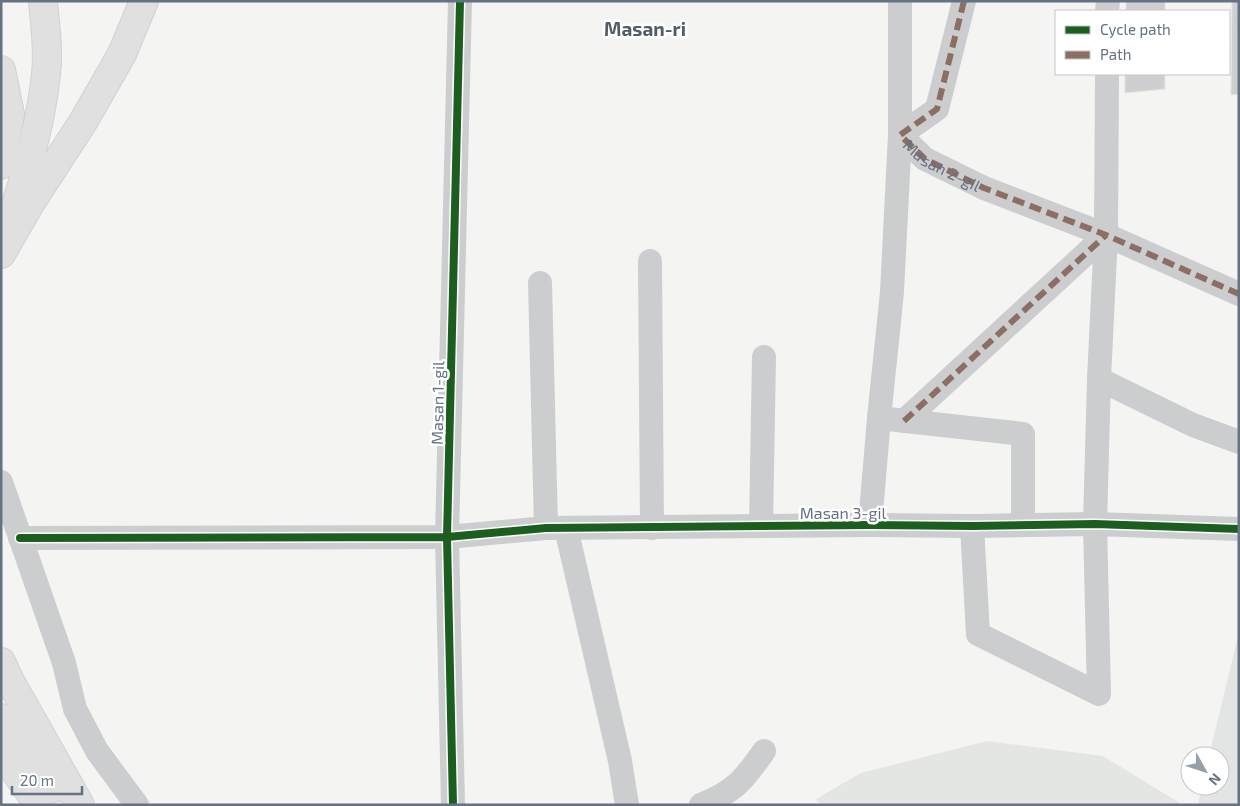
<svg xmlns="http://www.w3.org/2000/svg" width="1240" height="806" viewBox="0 0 1240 806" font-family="'Exo 2',sans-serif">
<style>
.built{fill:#e3e4e4}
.green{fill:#e4e7e1}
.building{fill:#cecfd0;stroke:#e4e4e2}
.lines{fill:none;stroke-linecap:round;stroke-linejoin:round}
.major-casing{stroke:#d0d1d1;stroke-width:30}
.minor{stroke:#cccdce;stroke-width:24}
.major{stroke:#e0e0e1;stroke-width:28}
.quiet{stroke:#8d6e63;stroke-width:6;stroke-dasharray:12 6;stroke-linecap:butt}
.cycleway-casing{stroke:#fff;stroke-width:11}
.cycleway{stroke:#1b5e20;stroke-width:8}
.labels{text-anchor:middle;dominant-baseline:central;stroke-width:5;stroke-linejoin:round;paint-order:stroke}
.street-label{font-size:16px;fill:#647383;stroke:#fff}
.quarter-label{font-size:19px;font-weight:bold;fill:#525d68;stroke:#fff}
</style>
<rect width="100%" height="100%" fill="#f4f4f3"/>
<path class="built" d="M1239,632v173h-41l4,-19h18v-30h-11z"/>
<path class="green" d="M987,741l116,15 80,49h-363l-4,-6 45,-26z"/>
<path class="building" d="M1126,1h39v10h-39z
M1232,1h7v93l-8,1z
M1125,74h40v15l-40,4z"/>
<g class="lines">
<g class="major-casing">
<path id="major" d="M1,70l9,44 -9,51
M13,213c15,-44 28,-92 33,-139 3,-24 -1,-49 -3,-73
M1,254l30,-52 52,-80 39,-68 22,-53
M1,662l9,19 70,124
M1,718l53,70
M1,752l38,53"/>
</g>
<g class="minor">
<path id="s1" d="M964,1l-27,108 -37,26 25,24 59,29 122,47 133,59"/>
<path d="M1107,11l1,-10"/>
<path d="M650,261l2,267"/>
<path d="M540,283l6,245"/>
<path d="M1099,379l94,46 46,17"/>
<path d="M879,418l13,-126 8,-157v-134"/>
<path d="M904,421l202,-186"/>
<path d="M1,482l63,181 11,46 22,42 40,54"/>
<path d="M870,525l9,-107 144,16v91"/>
<path d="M761,526l3,-169"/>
<path d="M972,526l6,108 121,60 -4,-170 4,-145 7,-144 1,-161"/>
<path d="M566,528l54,233 7,44"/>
<path d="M20,538l427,-1 99,-9 324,-3 102,1 123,-2 144,5"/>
<path d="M453,805l-6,-268 13,-536"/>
<path d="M701,805c33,-13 43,-25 63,-54"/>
</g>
<use href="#major" class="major"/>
<path class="quiet" d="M964,1l-27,108 -37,26 25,24 59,29 122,47 133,59
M904,421l202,-186"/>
<g class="cycleway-casing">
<path id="cycleway" d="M20,538l427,-1 99,-9 324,-3 102,1 123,-2 144,5
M453,805l-6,-268 13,-536"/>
</g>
<use href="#cycleway" class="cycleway"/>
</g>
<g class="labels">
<g class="street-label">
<text stroke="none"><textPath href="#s1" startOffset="209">Masan 2-gil</textPath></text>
<text transform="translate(437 403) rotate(-89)">Masan 1-gil</text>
<text x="843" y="512">Masan 3-gil</text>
</g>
<g class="quarter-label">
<text x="645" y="28">Masan-ri</text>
</g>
</g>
<rect width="1240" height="806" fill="none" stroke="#647383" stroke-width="5"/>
<rect x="1055" y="10" width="175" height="65" fill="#ffffff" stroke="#c1c7cd"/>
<rect x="1065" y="26" width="25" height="8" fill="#1b5e20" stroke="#c1c7cd"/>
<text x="1100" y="35" font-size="15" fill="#647383">Cycle path</text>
<rect x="1065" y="51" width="25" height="8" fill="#8d6e63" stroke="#c1c7cd"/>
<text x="1100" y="60" font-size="15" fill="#647383">Path</text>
<g transform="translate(1205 771) rotate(130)"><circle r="24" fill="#ffffff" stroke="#c1c7cd"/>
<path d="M0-4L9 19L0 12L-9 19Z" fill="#96a0aa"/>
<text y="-8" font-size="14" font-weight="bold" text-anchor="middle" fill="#647383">N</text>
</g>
<path d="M12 786v8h70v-8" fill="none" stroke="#647383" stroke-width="2.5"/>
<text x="20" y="786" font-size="15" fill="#647383" stroke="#ffffff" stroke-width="4" paint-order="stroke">20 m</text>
</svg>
